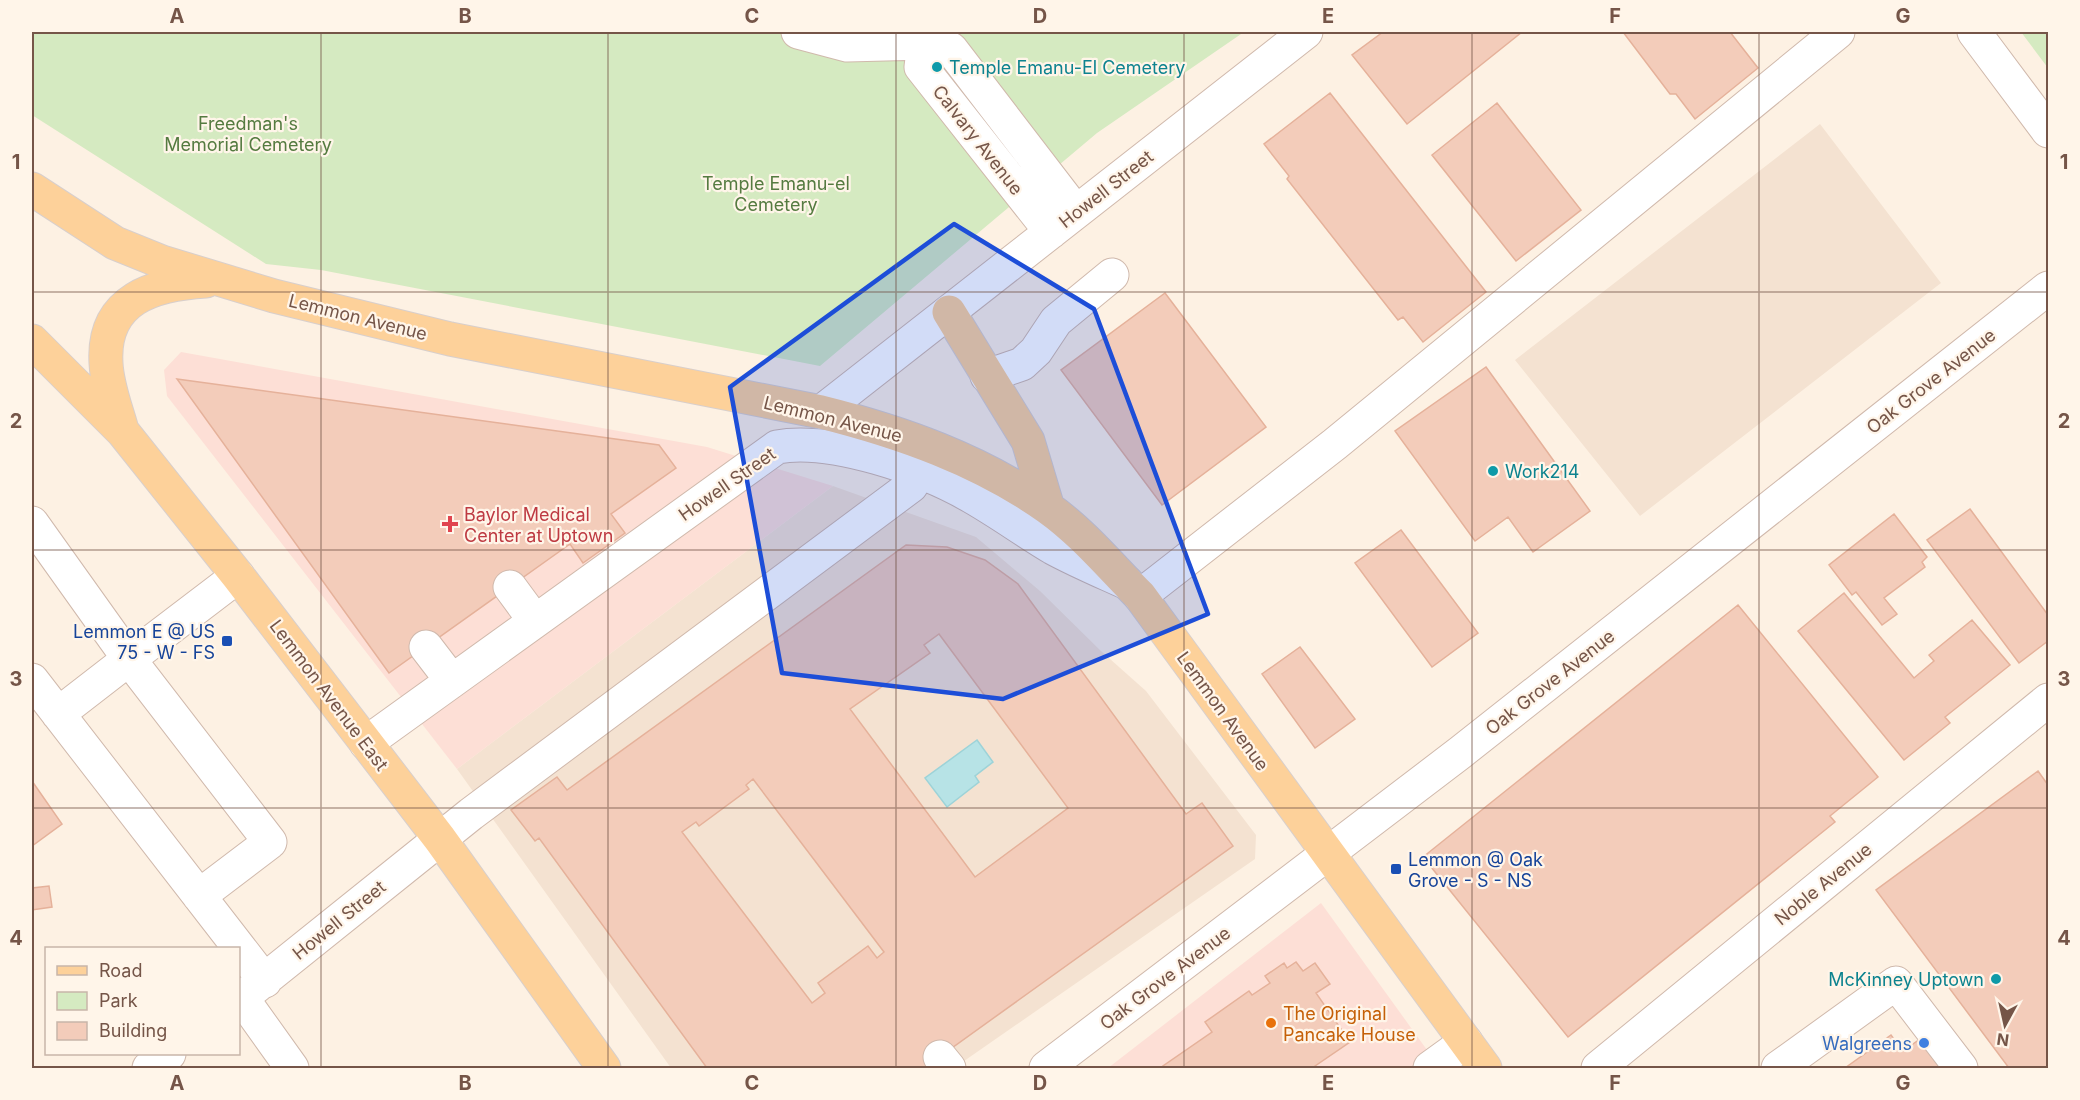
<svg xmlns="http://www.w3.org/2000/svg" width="2080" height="1100" viewBox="0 0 2080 1100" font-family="Inter,sans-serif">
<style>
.residential{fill:#f4e2d1}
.commercial{fill:#fddfd6}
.green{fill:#d5eac1}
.water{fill:#b7e3e6;stroke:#9dd3d8;stroke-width:1.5}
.building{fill:#f3ccba;stroke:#e5b19a;stroke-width:1.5;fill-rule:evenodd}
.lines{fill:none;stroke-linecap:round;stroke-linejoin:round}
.minor-casing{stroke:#d0b9ac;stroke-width:35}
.major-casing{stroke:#d8cfcc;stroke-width:35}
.minor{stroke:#fff;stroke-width:33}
.major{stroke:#fdd19a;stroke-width:33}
.marked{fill:#1d4ed8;fill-opacity:0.2;stroke:#1d4ed8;stroke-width:4.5;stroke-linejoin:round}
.grid{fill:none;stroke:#755548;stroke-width:1.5;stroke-opacity:0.55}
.culture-dot{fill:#0f9aa8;stroke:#fff5e9;stroke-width:2}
.health-dot{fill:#e0444e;stroke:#fff5e9;stroke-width:2}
.transit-dot{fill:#1a4fb4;stroke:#fff5e9;stroke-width:2}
.food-dot{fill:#e8710a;stroke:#fff5e9;stroke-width:2}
.shop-dot{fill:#3f7fe0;stroke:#fff5e9;stroke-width:2}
.labels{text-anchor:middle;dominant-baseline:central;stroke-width:4.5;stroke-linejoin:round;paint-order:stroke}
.culture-label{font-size:18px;fill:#0d838f;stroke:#fff5e9;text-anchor:start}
.park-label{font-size:18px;fill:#557b40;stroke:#fff5e9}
.street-label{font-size:18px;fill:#755548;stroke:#fff5e9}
.health-label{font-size:18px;fill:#be3a42;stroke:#fff5e9;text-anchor:start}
.transit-label{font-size:18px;fill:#164399;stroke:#fff5e9;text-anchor:end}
.food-label{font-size:18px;fill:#c56008;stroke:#fff5e9;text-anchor:start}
.shop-label{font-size:18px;fill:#366cbe;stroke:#fff5e9;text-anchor:end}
.neatline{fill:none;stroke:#755548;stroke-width:2}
.grid-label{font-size:20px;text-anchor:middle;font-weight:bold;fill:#755548}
</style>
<rect width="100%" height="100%" fill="#fdf1e3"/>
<path class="residential" d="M1820,124l121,159 -301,233 -125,-156z
M833,486l143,51 64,54 61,60 45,40 110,144 -1,24 -301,209h-283l-214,-299z"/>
<path class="commercial" d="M181,352l526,95 126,39 -376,283 -290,-373 -3,-26z
M1321,903l119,165h-332z"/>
<path class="green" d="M32,32h1212l-147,101 -277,233 -499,-96 -55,-6 -234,-149z
M2021,32h27v36z"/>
<path class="water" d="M977,740l16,22 -18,14 4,6 -32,25 -22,-29z"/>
<path class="building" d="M1383,32h139l-115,92 -55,-69z
M1623,32h107l28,36 -63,51 -19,-25h-6z
M1330,93l156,199 -63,50 -20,-25 -5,3 -111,-141 2,-3 -25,-32z
M1497,103l84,107 -65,51 -84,-106z
M1165,293l101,134 -104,78 -101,-135z
M1486,367l104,144 -57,41 -25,-35 -33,24 -80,-110z
M177,379l482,66 17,23 -65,46 14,19 -42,30 -13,-19 -181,129z
M1970,509l78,106v26l-29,22 -92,-123z
M1894,514l33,43 -5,5 3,5 -41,31 13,16 -15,11 -26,-33 -4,3 -23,-30z
M1401,530l77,103 -46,34 -77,-104z
M906,545l41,2 38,13 33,24 168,230 16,-11 31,43 -309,222h-217l-168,-230 -4,3 -24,-31 46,-33 10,13zM939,634l129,174 -93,69 -125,-168 80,-56 -6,-8zM753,779l131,173 -7,6 -9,-12 -50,37 7,10 -13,10 -130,-171 14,-10 3,4 50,-37 -3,-4z
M1844,593l70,85 20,-17 -5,-6 43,-35 38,45 -65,52 5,6 -46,37 -106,-129z
M1738,605l140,172 -48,39 5,6 -267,215 -145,-180z
M1300,647l55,72 -40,29 -53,-74z
M2038,771l10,14v283h-39l-133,-178z
M32,781l30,43 -30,22z
M49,886l3,21 -20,3v-22z
M1296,962l7,9 12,-8 15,21 -14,9 34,49 -38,26h-152l52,-36 -7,-10 44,-31 3,4 18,-12 -5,-7 19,-13 3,5z
M1927,1034l22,34h-104l46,-33 12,16z"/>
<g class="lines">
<g class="minor-casing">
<path id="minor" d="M798,32l49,13 77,-2 27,6 125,163
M1974,32l74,99
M924,43l-3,24 130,165
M987,376l35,-12 14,-13 20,-30 56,-46
M821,412l485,-380
M32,523l97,136 109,-83
M510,587l25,34
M1140,596l195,-152 503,-412
M426,647l26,34
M32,680l233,301
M58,714l71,-55 141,183 -71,54
M366,743l411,-296c54,-10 147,22 195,50 28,16 54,35 81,51 24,13 50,24 74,35
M242,998l50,70
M238,1001l233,-187 440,-328 8,-13
M940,1057l9,11
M149,1068l20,-14
M1046,1068l415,-316 587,-464
M1430,1068l36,-26
M1598,1068l450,-368
M1778,1068l118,-85 65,85"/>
</g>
<g class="major-casing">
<path id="major" d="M32,189l83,54 47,19 112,34 176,43 371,73c80,20 159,48 227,96 35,25 62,58 92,88l345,472
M949,312l79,129 20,67
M32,341l91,91 115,144 202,263 164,229
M122,430c-6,-22 -15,-44 -16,-67 -4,-65 49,-79 100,-82"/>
</g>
<use href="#minor" class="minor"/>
<use href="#major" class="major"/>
</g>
<path class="marked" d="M954,224l140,85 114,305 -205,85 -221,-26 -52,-286z"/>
<path class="grid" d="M321,32v1036M608,32v1036M896,32v1036M1184,32v1036M1472,32v1036M1759,32v1036M32,292h2016M32,550h2016M32,808h2016"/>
<g class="culture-dot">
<circle cx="937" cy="67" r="6"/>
<circle cx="1493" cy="471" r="6"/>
<circle cx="1996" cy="979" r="6"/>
</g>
<path class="health-dot" d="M447 515h6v6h6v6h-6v6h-6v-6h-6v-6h6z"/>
<g class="transit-dot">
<rect x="221" y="635" width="12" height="12" rx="3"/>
<rect x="1390" y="863" width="12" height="12" rx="3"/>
</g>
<circle class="food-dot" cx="1271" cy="1023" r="6"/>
<circle class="shop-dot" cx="1924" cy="1043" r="6"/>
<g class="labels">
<g class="culture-label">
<text x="949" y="67">Temple Emanu-El Cemetery</text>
<text x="1505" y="471">Work214</text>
<text x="1984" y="979" text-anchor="end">McKinney Uptown</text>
</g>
<g class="park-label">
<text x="248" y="123">Freedman's<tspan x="248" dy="21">Memorial Cemetery</tspan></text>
<text x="776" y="183">Temple Emanu-el<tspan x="776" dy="21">Cemetery</tspan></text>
</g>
<g class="street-label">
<text transform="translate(978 140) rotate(52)">Calvary Avenue</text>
<text transform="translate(1106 189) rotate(-38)">Howell Street</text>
<text transform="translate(358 317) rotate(14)">Lemmon Avenue</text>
<text transform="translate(1931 381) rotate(-38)">Oak Grove Avenue</text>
<text transform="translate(833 419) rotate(14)">Lemmon Avenue</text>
<text transform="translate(727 484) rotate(-35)">Howell Street</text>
<text transform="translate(1550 682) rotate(-38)">Oak Grove Avenue</text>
<text transform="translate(329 695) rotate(53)">Lemmon Avenue East</text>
<text transform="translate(1223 711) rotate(54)">Lemmon Avenue</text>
<text transform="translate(1823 884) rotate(-39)">Noble Avenue</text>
<text transform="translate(339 920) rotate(-39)">Howell Street</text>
<text transform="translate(1165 978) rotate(-37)">Oak Grove Avenue</text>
</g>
<g class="health-label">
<text x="464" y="514">Baylor Medical<tspan x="464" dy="21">Center at Uptown</tspan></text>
</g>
<g class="transit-label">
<text x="215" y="631">Lemmon E @ US<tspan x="215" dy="21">75 - W - FS</tspan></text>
<text x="1408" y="859" text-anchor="start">Lemmon @ Oak<tspan x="1408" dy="21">Grove - S - NS</tspan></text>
</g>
<g class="food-label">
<text x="1283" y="1013">The Original<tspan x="1283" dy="21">Pancake House</tspan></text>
</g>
<g class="shop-label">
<text x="1912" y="1043">Walgreens</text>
</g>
</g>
<rect width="2080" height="1100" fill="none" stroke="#fff5e9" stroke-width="66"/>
<rect x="45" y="947" width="195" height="108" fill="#fff5e9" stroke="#c8b5a9" stroke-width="1.5"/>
<rect x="57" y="966" width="30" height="9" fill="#fdd19a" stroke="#c8b5a9" stroke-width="1.5"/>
<text x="99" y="977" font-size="18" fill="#755548">Road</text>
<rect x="57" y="992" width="30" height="18" fill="#d5eac1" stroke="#c8b5a9" stroke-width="1.5"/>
<text x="99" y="1007" font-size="18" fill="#755548">Park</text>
<rect x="57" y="1022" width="30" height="18" fill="#f3ccba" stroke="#c8b5a9" stroke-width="1.5"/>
<text x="99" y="1037" font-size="18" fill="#755548">Building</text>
<g transform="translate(2005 1025) rotate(188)" stroke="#fff5e9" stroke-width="4.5" paint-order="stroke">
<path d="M0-4.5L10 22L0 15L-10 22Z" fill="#755548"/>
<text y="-9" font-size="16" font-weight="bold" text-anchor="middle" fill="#755548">N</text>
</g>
<rect x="33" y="33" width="2014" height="1034" class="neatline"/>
<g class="grid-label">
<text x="177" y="23">A</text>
<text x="465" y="23">B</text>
<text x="752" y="23">C</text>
<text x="1040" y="23">D</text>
<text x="1328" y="23">E</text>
<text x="1615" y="23">F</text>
<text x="1903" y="23">G</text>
<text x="16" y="169">1</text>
<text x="2064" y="169">1</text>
<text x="16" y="428">2</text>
<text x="2064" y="428">2</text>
<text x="16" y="686">3</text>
<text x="2064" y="686">3</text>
<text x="16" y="945">4</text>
<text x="2064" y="945">4</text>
<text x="177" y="1090">A</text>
<text x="465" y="1090">B</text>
<text x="752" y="1090">C</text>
<text x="1040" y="1090">D</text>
<text x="1328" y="1090">E</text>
<text x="1615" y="1090">F</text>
<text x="1903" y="1090">G</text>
</g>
</svg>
